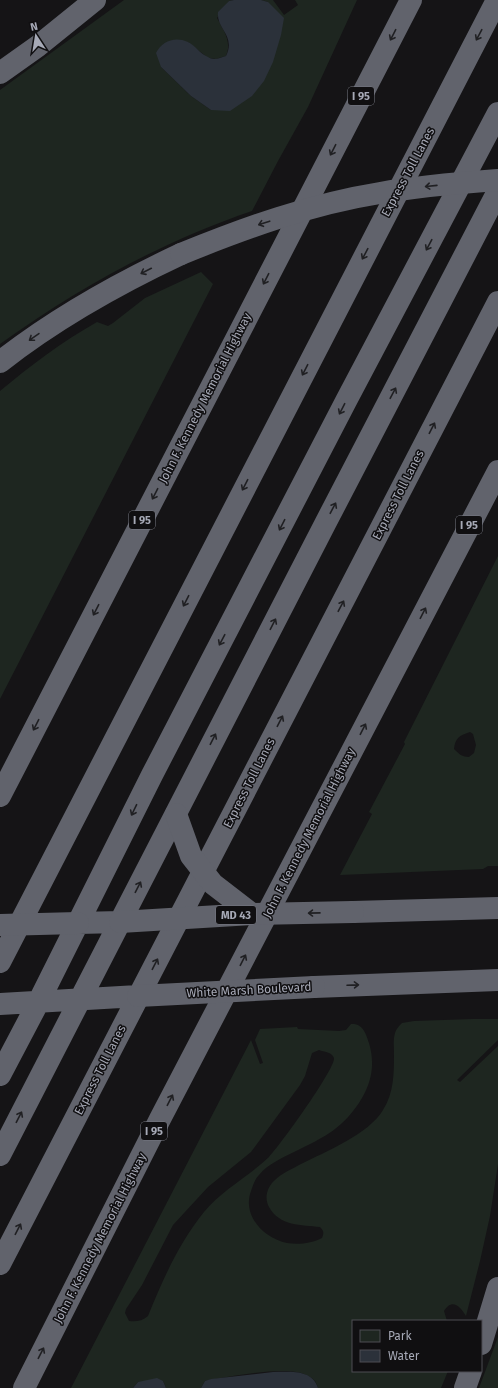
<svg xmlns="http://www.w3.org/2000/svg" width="498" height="1388" viewBox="0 0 498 1388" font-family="'Fira Sans',sans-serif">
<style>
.green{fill:#1e2620;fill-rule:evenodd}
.water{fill:#2b313a}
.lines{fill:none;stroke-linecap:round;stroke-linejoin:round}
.highway{stroke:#61636c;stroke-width:22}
.highway-bridge{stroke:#61636c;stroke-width:22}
.oneway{stroke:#202023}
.labels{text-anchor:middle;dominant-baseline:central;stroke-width:3;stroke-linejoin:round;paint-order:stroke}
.shield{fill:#100f11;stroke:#797b84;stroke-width:1}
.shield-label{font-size:11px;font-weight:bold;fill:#a6a9b6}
.street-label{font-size:12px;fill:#a6a9b6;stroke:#100f11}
</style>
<rect width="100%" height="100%" fill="#151416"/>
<path class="green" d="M124,0h110l-5,1 -12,17c7,13 15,24 9,38l-10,3 -8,-1 -20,-16 -27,25 30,29 20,14 57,-108 -7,-2h12l11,15 14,-10 -3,-5h62l-49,107 -30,54 -26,50c-91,31 -174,77 -252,133v-254z
M201,272l12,12 -213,415v-308c30,-25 63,-50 97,-69l11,4 5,-3 32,-25z
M498,556v310h-10l-5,3 -143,6 32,-61 -3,-2 36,-68 -1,-2zM470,732l3,2 3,11 -2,8 -5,4c-7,0 -10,-3 -15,-8 1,-11 6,-14 16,-17z
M473,1019h25v21l-41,40 3,2 38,-36v118l-8,52 -10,45 -14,55c-6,-10 -14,-18 -22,-5l3,10h-94v50h95l-7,17h-123c-2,-7 -5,-10 -12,-13 -19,-10 -78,2 -101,6l-4,7h-35l-3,-7 -25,1 -5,6h-62l180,-348 9,24 3,-1 -8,-23 5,-11 37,-2 1,2 41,2 7,-1 5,-6c12,-1 15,10 18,19 6,20 3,38 -7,55 -18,30 -37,39 -68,54 -12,6 -26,12 -35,23 -4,4 -6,10 -8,16 -9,24 12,47 36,52 11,2 26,0 35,-5 2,-5 2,-7 -2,-11 -18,-2 -41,-1 -51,-20 -5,-9 -2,-20 6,-27 7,-7 17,-11 26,-16 24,-12 68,-30 82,-54 11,-17 11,-37 11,-56 0,-7 -1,-14 1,-21 1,-4 4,-7 7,-10l12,-2zM319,1050c5,2 13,2 15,8 2,10 -55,89 -65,99 -20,19 -47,33 -65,55 -25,31 -41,67 -56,104 -6,5 -12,6 -19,5l-4,-8 1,-4 16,-24 31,-60 35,-38 43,-35 49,-67 5,-9 7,-23z
M498,1337v51h-19z"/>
<path class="water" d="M234,0h27l7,2 16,16 -3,17 -8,27 -9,19 -12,15 -22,15 -19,-1 -20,-14 -30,-29 -5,-14c6,-12 19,-17 32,-11 7,3 12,12 20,15 6,4 11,1 18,-1 10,-21 -10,-27 -8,-44l11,-11z
M273,1372c17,0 39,-3 45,16h-117l4,-7 6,-2z
M157,1378l6,3 3,7h-33l5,-6z"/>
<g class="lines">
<path class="highway" d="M0,73l38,-27 57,-46
M0,362c56,-44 117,-78 181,-108
M0,796l411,-796
M353,912l145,-4
M78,923l42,-1
M0,962l497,-962
M314,987l184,-7
M0,1004l138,-8
M0,1075l39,-74 113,-226 194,-374 152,-288
M0,1155l325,-631 173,-333
M0,1264l498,-962
M481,1344l17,-56
M24,1388l136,-269 338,-648
M465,1388l6,-17"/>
<path class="highway-bridge" d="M181,254c64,-26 130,-50 199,-61 39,-7 78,-10 118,-13
M176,814l15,42 22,28 39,30
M120,922l132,-8 101,-2
M0,925l78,-2
M138,996l176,-9"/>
</g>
<defs><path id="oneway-shaft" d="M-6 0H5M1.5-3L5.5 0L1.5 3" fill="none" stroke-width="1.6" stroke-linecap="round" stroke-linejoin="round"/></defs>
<g class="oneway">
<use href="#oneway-shaft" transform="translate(393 35) rotate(117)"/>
<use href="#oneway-shaft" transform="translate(479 35) rotate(118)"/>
<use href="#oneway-shaft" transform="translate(333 150) rotate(117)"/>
<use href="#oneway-shaft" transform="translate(431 186) rotate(174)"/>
<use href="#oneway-shaft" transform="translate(264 223) rotate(162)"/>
<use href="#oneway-shaft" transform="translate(429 245) rotate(118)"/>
<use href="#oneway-shaft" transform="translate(365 254) rotate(118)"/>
<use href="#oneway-shaft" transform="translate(146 271) rotate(153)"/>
<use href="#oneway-shaft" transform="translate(266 279) rotate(117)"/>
<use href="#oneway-shaft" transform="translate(34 337) rotate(145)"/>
<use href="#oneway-shaft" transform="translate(305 370) rotate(117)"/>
<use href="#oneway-shaft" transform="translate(393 393) rotate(-62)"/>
<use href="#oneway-shaft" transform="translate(342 409) rotate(117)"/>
<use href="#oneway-shaft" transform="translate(432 428) rotate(-63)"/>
<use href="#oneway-shaft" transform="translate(245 485) rotate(117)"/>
<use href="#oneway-shaft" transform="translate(155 494) rotate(117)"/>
<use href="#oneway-shaft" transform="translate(333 508) rotate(-62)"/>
<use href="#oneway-shaft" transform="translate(282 525) rotate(117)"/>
<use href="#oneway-shaft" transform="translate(186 601) rotate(117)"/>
<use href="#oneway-shaft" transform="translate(341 606) rotate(-62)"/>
<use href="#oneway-shaft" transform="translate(96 610) rotate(117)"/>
<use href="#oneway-shaft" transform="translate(423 613) rotate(-63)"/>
<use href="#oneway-shaft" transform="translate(273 624) rotate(-63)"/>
<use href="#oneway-shaft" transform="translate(222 640) rotate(118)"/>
<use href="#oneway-shaft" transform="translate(280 721) rotate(-63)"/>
<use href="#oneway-shaft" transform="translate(36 725) rotate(117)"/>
<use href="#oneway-shaft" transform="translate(363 729) rotate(-63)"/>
<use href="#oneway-shaft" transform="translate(213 739) rotate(-63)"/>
<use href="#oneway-shaft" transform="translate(134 810) rotate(116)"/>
<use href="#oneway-shaft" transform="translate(138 887) rotate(-63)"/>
<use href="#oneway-shaft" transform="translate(314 913) rotate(179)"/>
<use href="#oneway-shaft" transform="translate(243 960) rotate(-63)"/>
<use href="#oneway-shaft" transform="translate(155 964) rotate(-63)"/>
<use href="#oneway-shaft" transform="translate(353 985) rotate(-2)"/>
<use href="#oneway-shaft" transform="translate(170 1100) rotate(-63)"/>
<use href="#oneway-shaft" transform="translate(19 1117) rotate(-63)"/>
<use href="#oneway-shaft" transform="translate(18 1229) rotate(-63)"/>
<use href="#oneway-shaft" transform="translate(41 1353) rotate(-63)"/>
</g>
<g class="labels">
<g class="shield">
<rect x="348" y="87" width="26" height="18" rx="3"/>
<rect x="129" y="511" width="26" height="18" rx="3"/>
<rect x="456" y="516" width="26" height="18" rx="3"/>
<rect x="216" y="906" width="40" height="18" rx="3"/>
<rect x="141" y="1122" width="26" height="18" rx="3"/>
</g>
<g class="shield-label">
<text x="361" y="96">I 95</text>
<text x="142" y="520">I 95</text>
<text x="469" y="525">I 95</text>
<text x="236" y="915">MD 43</text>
<text x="154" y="1131">I 95</text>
</g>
<g class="street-label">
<text transform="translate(408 172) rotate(-62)">Express Toll Lanes</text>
<text transform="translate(205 398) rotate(-63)">John F. Kennedy Memorial Highway</text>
<text transform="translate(398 495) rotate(-63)">Express Toll Lanes</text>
<text transform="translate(249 783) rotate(-63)">Express Toll Lanes</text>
<text transform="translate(309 833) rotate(-63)">John F. Kennedy Memorial Highway</text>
<text transform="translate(249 990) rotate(-3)">White Marsh Boulevard</text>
<text transform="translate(100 1070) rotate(-63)">Express Toll Lanes</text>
<text transform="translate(100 1238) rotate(-63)">John F. Kennedy Memorial Highway</text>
</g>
</g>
<rect x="352" y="1320" width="130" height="52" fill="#100f11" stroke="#4c4d53"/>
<rect x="360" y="1330" width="20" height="12" fill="#1e2620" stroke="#4c4d53"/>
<text x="388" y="1340" font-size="12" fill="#a6a9b6">Park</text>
<rect x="360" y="1350" width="20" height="12" fill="#2b313a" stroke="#4c4d53"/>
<text x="388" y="1360" font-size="12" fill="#a6a9b6">Water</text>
<g transform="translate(36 36) rotate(348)" stroke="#100f11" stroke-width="3" paint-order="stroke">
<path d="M0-3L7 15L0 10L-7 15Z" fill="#a6a9b6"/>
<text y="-6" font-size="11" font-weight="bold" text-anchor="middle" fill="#a6a9b6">N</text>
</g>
</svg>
